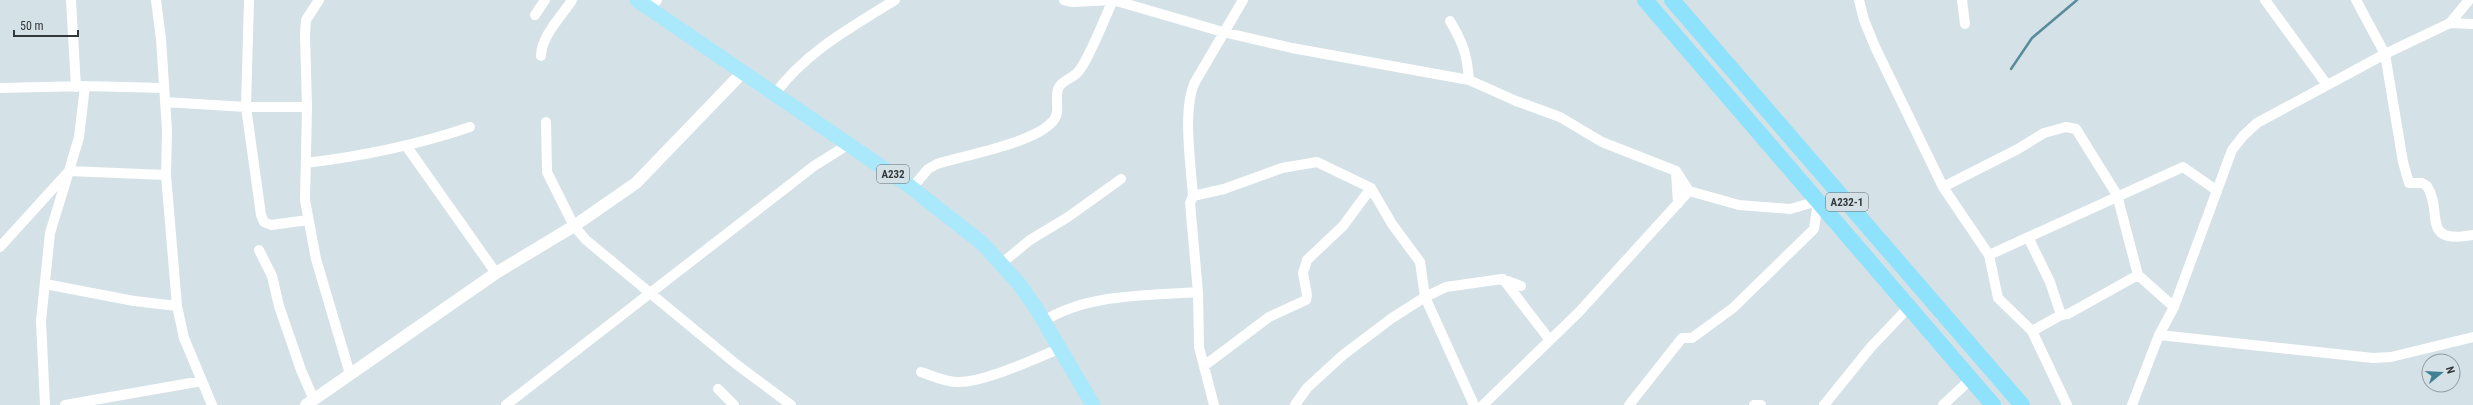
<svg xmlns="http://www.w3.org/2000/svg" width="2473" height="405" viewBox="0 0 2473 405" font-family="'Roboto Condensed',sans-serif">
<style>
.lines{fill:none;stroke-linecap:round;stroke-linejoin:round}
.stream{stroke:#5a8b9a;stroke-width:2.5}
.minor{stroke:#fff;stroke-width:10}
.tertiary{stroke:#fff;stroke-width:12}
.primary{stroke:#aae9fc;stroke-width:15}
.trunk{stroke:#8ee2fb;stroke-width:16}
.labels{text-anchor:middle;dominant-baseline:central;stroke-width:3;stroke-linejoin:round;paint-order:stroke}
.shield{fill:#d4e1e6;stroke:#636b6e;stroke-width:1}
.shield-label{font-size:11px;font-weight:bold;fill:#33383a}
</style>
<rect width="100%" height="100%" fill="#d4e1e6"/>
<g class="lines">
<path class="stream" d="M2011,69l21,-31 45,-38"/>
<path class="minor" d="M71,0l5,87
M156,0l5,39 6,91 -1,45 11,131 7,32 28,67
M249,0l-3,107 15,108 3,7 7,3 37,-5
M319,0l-13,20 -1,14 2,73 -2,93 11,59 34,115
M1064,0l9,2 40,-2 110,32 69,16 177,32 47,21 44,16 42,25 74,29 13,20 50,14 51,4 28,-8 -4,28 -81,79 -41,30h-10l-53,67
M1859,0l5,20 12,29 67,138 46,68 9,43 34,33 35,74
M1962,0l3,24
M2265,0l62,85
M2356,0l29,54 18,108 6,21h13l5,3c17,26 -8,59 46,49
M650,9l7,-9
M535,15l10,-15
M1450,21c13,22 17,33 19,59
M2450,23l23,1
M541,56c0,-20 21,-40 31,-56
M0,88l85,-2 79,2
M775,94c29,-41 78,-68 120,-94
M165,102l81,5h61
M546,122l1,50 27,54 12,14 150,124 55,41
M407,147l89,126
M306,163c58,-7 108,-17 164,-36
M1676,172l2,32
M1943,187l75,-38 26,-16 22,-6 10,2 41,66 21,80 36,32
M912,188l16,-19 9,-5c28,-9 98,-21 116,-43 9,-10 0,-23 6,-34 4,-7 14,-9 19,-15 11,-12 27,-55 35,-72
M1193,196l31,-7 58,-21 35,-6 54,26 21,36 28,38 5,35 49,108
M2028,237l22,45 11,33
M0,247l69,-76 10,-34 6,-51
M259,250l13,26 7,30 22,64 13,30
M1989,255l194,-88 33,23
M1002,263l28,-23 38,-23 53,-38
M1503,279l46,60
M45,284l89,17 43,5
M1044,321c44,-28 104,-25 154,-29
M2032,331l29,-16 7,-1 70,-39
M2159,335l214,23 18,-1 82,-20
M1204,366l65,-49 37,-17 1,-5 -4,-22 4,-13 36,-34 28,-38
M921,372c12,4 24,10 36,10 27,1 76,-23 102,-33
M718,389l16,16
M45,405l-4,-84 9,-88 19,-62 97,4
M65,405l137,-24
M506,405l308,-239 35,-22
M1214,405l-15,-58 -1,-55 -8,-89 3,-7c-2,-31 -11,-87 2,-114l48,-82
M1295,405l12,-17 36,-33 49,-37 33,-21 21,-10 56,-8 19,7
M1483,405l96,-93 110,-121
M1754,405h7
M1824,405l47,-58 38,-40
M1943,405l28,-26
M2132,405l27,-70 15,-28 58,-157 11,-14 14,-13 128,-69 65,-31 19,-23"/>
<path class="tertiary" d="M306,405l190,-132 78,-47 62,-43 107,-111"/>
<path class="primary" d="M637,0l271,185 74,58 38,42 16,23 57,97"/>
<path class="trunk" d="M1645,0l348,405
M1672,0l350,405"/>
</g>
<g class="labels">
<g class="shield">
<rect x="877" y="165" width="32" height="18" rx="3"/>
<rect x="1826" y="193" width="42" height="18" rx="3"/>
</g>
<g class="shield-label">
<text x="893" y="174">A232</text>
<text x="1847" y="202">A232-1</text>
</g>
</g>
<g transform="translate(2441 373) rotate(72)"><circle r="19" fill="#d4e1e6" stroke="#949da1"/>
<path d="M0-3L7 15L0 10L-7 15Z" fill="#408094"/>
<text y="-6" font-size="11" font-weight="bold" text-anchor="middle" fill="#33383a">N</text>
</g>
<path d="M14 30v6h64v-6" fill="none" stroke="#33383a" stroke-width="2"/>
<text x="20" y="30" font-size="12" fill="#33383a" stroke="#d4e1e6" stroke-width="3" paint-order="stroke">50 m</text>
</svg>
